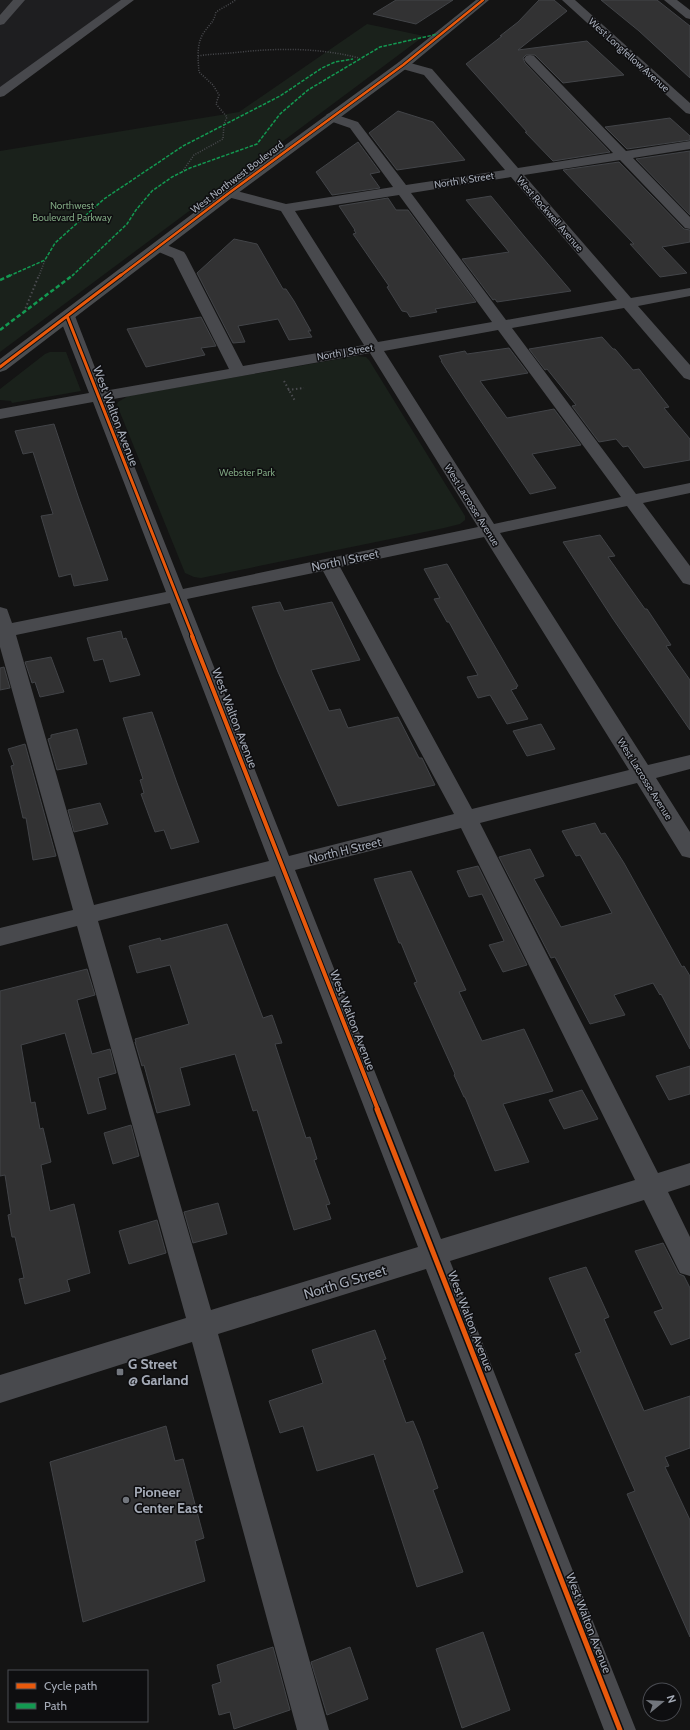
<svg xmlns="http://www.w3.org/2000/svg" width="690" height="1730" viewBox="0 0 690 1730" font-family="Cabin,sans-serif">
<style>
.built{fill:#1e1e20}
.green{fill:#1a211b}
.building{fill:#323233;stroke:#424448}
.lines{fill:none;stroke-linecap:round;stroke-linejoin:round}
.path-far1{stroke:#4a4b4f;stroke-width:1.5;stroke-dasharray:1 1.5;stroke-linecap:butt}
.path{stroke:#4a4b4f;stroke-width:2;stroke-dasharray:1.5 2.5;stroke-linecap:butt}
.minor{fill:#48494d;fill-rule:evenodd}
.major{fill:#4a4c4f;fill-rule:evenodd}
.quiet-far1{stroke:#139951;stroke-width:1.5;stroke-dasharray:3.5 1.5;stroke-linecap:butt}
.quiet{stroke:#139951;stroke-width:2.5;stroke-dasharray:4.5 2.5;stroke-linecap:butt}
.cycleway-far3-casing{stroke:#0e0e10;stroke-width:4}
.cycleway-far2-casing{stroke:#0e0e10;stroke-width:5}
.cycleway-far1-casing{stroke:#0e0e10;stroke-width:6}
.cycleway-casing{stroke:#0e0e10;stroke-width:8}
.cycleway-far3{stroke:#e8590c;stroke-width:2.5}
.cycleway-far2{stroke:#e8590c;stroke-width:3}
.cycleway-far1{stroke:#e8590c;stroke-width:4}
.cycleway{stroke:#e8590c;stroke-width:5}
.poi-dot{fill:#72767d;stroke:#0e0e10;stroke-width:1.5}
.labels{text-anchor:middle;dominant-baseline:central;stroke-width:3;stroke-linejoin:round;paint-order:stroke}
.far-street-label{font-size:10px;fill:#a4aab6;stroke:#0e0e10}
.far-park-label{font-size:10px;fill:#7ba17d;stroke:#0e0e10}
.street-label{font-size:12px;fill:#a4aab6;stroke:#0e0e10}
.near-street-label{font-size:14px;fill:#a4aab6;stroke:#0e0e10}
.near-poi-label{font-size:14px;font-weight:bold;fill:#a4aab6;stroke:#0e0e10;text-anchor:start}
</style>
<rect width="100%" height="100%" fill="#141414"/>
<path class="built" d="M0,0h122l-122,89z"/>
<path class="green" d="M367,24l57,12 -424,316v-201l239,-39z
M50,352h16l15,39 -69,12 -1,-2 -11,-1v-11l45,-35z
M356,356l10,1 3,3 96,156v4l-5,4 -16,4 -243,50 -7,-1 -9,-4 -68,-168 1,-3 10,-6z"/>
<path class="building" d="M396,0h57l-37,24 -43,-10z
M539,0h15l13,11 -49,39 69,-9 37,34 -61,8 -28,-28h-9l-3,3 2,5 85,89 -57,9 -28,-29h2l-61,-68 36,-28h-2l18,-14z
M601,0h56l33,26v52l-51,-47z
M398,111l35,11 32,38 -68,10 -28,-37z
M670,118l20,18v4l-63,9 -22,-22z
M358,142l22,30 -10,2 10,14 -48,7 -16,-23z
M690,151v64l-54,-56z
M619,162l65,67 6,1v12l-28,5 25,26 -27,4 -30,-33h4l-71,-74z
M491,196l33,40 47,55 -74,11 -2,-3 -2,1 -31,-41 47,-7 -43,-52z
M388,198l8,12h12l68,92 -41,7 2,3 -27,5 -3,-5 -5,-1 -15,-24 2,-1 -36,-52 3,-1 -2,-3h1l-16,-24z
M234,239l23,5 26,45h3l8,12 17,30h-3l4,6 -23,3 -11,-21 -40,7 7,16 -12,1 -36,-70z
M201,317l15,29 -15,2 4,7 -59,12 -19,-38z
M602,337l11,12h2l18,21 6,-1 30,38 -5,1 26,31v21l-46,8 -16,-22 -5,1 -7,-8 -17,3 -27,-36 4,-1 -29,-36 -2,1 -16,-21z
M509,348l19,25 -48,8 27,37 47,-9 27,36 -49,9 24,34 -26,6 -62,-92 -27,-41h1l-3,-5 26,-5 2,3z
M54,424l24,72 30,84 -34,6 -3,-12 -12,3 -18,-61 12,-2 -2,-6 -18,-56 -10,2 -8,-23z
M600,535l15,21 -7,1 37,52h2l24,36 -5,1 24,34v50l-77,-111 -50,-77z
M447,564l71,122 -2,1 1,1 -6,2 17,29 -21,5 -17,-29 -12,3 -11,-21 11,-2 -29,-53h-2l-13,-23 6,-1 -16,-29z
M280,602l4,9 48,-9 28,58 -49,10 18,41 11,-2 8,19 50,-11 21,41h3l13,27 -97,21 -60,-134 -26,-65z
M121,631l2,8 3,-1 14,37 -30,7 -7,-23 -9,2 -7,-23z
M51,657l13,35 -24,5 -5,-15 -3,1 -7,-21z
M4,667l6,21 -10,2v-22z
M152,712l25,71 22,59 -28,7 -7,-19 -9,2 -14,-38 3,-1 -4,-13 3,-1 -20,-61z
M541,724l14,25 -28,7 -14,-25z
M77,729l10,35 -30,6 -9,-31 3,-1v-3z
M25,744l31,112 -23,4 -7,-42h-3l-12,-52 3,-1 -6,-16z
M100,803l8,21 -34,8 -6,-22z
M595,823l6,11 4,-1 19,30 58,104 2,-1 6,10v73l-29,-55 -1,1 -7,-12 -39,12 11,20 -35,9 -35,-67 -4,1 -52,-101 31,-8 14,27 -10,3 27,48 51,-14 -32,-58 -4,1 -14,-25z
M478,866l49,99 -24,7 -14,-27 15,-4 -22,-47 -13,3 -12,-26z
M411,871l55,119 -7,2 23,49 42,-12 29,62 -50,13 26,58 -34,9 -30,-74h-1l-10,-22 1,-1 -41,-91 3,-1 -16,-39h-2l-25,-64z
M227,924l36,94 9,-3 10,28 -7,1 31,94 4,-1 7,22 -3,1 16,44 -4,1 5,14 -37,11 -37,-120 -4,1 -18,-57 -55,14 10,37 -33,8 -13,-48 -2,1 -7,-24h1l-1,-3 54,-15 -19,-59 -33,8 -8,-27 31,-8 1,3z
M87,969l8,26 -18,5 15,54 18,-5 6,24 -18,5 8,31 -18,5 -23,-81 -44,12 10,58 4,-1 5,27 3,-1 8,34 -10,3 9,46 24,-7 16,69 -23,7 3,11 -45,13 -6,-25 5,-1 -9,-41h-3l-4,-22 3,-1 -6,-39 -5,1v-185z
M690,1066v28l-21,6 -13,-24z
M582,1090l16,29 -34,10 -15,-29z
M131,1125l8,31 -26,8 -9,-31z
M218,1203l9,31 -34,9 -9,-31z
M157,1220l9,33 -37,11 -10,-33z
M663,1243l16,31 5,2 6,12v50l-19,7 -17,-33 9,-3 -28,-58z
M586,1267l23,50 -5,2 40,92 46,-15v52l-25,9 4,9 -4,1 25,53v117l-63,-143 8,-3 -60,-137 6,-2 -32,-74z
M375,1330l11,29 -3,1 23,63 7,-2 7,17 18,50 -5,2 30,82 -46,15 -43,-133 -57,17 -14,-45 -23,7 -11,-32 54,-18 -11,-33z
M166,1426l9,35 8,-2 21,79 -9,3 10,40 -122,41 -33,-160z
M483,1632l27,78 -48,18 -26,-79z
M273,1647l17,63 -56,19 -4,-17 -11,3 -7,-30 9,-3 -4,-17z
M350,1647l18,52 -41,16 -16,-53z"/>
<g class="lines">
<path class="path-far1" d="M198,56c11,-2 22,-2 33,-3 44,-5 85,-6 128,5
M182,172l12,-17 29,-16 1,-15 3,-7 -11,-13 3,-9 -6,-10 -14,-13c-1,-13 -3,-30 6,-41 6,-9 8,-7 11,-19l20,-12
M39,276l6,-16"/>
<path class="path" d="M24,312l15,-37
M284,381l11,20
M288,390l16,-2"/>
<path class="minor" d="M13,0h12l-21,24 -4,1v-10z
M121,0h13l-130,96 -4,1v-10z
M562,0h13l115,103v11l-4,-1z
M664,0h13l13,10v9l-4,-1z
M530,55l4,1 92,95 64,-10v8l-57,9 57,59v12l-5,-1 -65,-68 -96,15 107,123 59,-10v8l-52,10 52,59v15l-6,-2 -60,-70 -112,20 124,166 54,-11v10l-47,10 47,63v19l-7,-2 -56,-77 -127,27 148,232 42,-10v14l-34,9 34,54v26l-8,-2 -45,-73 -157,40 178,350 32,-10v22l-22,7 22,45v39l-10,-3 -36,-73 -194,61 186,469h-32l-178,-461 -208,65 111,396h-32l-105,-388 -192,61v-28l186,-57 -109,-392 -77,20v-18l73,-18 -73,-263v-40l7,2 5,14 154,-31 -73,-190 -93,17v-10l89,-16 -30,-77 3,-3 5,-2 5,2 3,3 29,75 125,-22 -56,-111 -19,-8 -2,-3 2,-3 5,-1 5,1 20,8 2,3 57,111 121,-21 -83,-134 -57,-15 -2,-3 2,-3 5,-1 57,15 107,-17 -43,-59 -23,-8 -2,-3 2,-3 4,-1 27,9 48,63 99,-15 -81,-95 -25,-7 -2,-3 2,-3 4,-1 29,8 86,99 95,-15 -87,-91 -2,-3 2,-3zM511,177l106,123 -111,20 -95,-127zM399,195l93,127 -114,20 -83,-131zM498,330l123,167 -127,27 -110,-173zM370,353l108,174 -295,62 -75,-189zM484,537l145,233 -157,39 -132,-242zM323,571l131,243 -165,42 -102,-257zM170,603l99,258 -175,44 -78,-270zM461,828l174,352 -194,59 -146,-369zM275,876l143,371 -207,63 -113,-389z"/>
<path class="major" d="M476,0h13l-82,68 -173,128 -228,174 -6,2v-13l224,-169 175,-128z"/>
<path class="quiet-far1" d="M9,276l36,-16 10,-17 49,-44 79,-53 97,-50 42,-28 13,-6 18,-3
M72,276l55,-52 9,-14 16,-19 20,-14 18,-9 67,-24 23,-30 28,-24 72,-43 58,-13"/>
<path class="quiet" d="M0,280l11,-5
M0,330l73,-55"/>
<g class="cycleway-far3-casing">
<path id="cycleway-far3" d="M120,276l109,-83 174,-128 80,-65"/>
</g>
<g class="cycleway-far2-casing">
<path id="cycleway-far2" d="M67,316l126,321
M0,367l121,-92"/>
</g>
<g class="cycleway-far1-casing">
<path id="cycleway-far1" d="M192,636l186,474"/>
</g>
<g class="cycleway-casing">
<path id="cycleway" d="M377,1109l243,621"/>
</g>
<use href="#cycleway-far3" class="cycleway-far3"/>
<use href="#cycleway-far2" class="cycleway-far2"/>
<use href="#cycleway-far1" class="cycleway-far1"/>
<use href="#cycleway" class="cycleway"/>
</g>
<g class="poi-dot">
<rect x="116" y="1368" width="8" height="8" rx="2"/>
<circle cx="126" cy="1500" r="4"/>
</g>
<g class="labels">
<g class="far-street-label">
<text transform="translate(629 55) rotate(42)">West Longfellow Avenue</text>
<text transform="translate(237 177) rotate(-37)">West Northwest Boulevard</text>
<text transform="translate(464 180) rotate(-9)">North K Street</text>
<text transform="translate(550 214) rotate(49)">West Rockwell Avenue</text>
<text transform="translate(345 352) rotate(-10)">North J Street</text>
<text transform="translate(472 505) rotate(58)">West Lacrosse Avenue</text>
<text transform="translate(645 779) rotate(58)">West Lacrosse Avenue</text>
</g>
<g class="far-park-label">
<text x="72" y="205">Northwest<tspan x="72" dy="12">Boulevard Parkway</tspan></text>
<text x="247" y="472">Webster Park</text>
</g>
<g class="street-label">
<text transform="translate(116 416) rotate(69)">West Walton Avenue</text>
<text transform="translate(345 560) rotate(-12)">North I Street</text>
<text transform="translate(235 718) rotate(69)">West Walton Avenue</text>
<text transform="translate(345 850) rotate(-14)">North H Street</text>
<text transform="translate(353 1020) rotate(69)">West Walton Avenue</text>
<text transform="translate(471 1321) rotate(69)">West Walton Avenue</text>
<text transform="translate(589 1623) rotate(69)">West Walton Avenue</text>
</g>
<g class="near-street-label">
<text transform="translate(345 1282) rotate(-17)">North G Street</text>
</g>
<g class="near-poi-label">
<text x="128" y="1364">G Street<tspan x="128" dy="16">@ Garland</tspan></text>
<text x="134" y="1492">Pioneer<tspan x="134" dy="16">Center East</tspan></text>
</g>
</g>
<rect x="8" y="1670" width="140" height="52" fill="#0e0e10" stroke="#4a4c52"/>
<rect x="16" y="1683" width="20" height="6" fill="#e8590c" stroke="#4a4c52"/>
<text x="44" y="1690" font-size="12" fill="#a4aab6">Cycle path</text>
<rect x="16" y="1703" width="20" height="6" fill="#139951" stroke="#4a4c52"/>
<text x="44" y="1710" font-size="12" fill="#a4aab6">Path</text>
<g transform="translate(662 1702) rotate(72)"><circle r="19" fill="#0e0e10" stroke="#4a4c52"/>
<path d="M0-3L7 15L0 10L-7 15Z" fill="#72767d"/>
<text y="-6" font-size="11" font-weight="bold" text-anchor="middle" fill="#a4aab6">N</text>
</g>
</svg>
